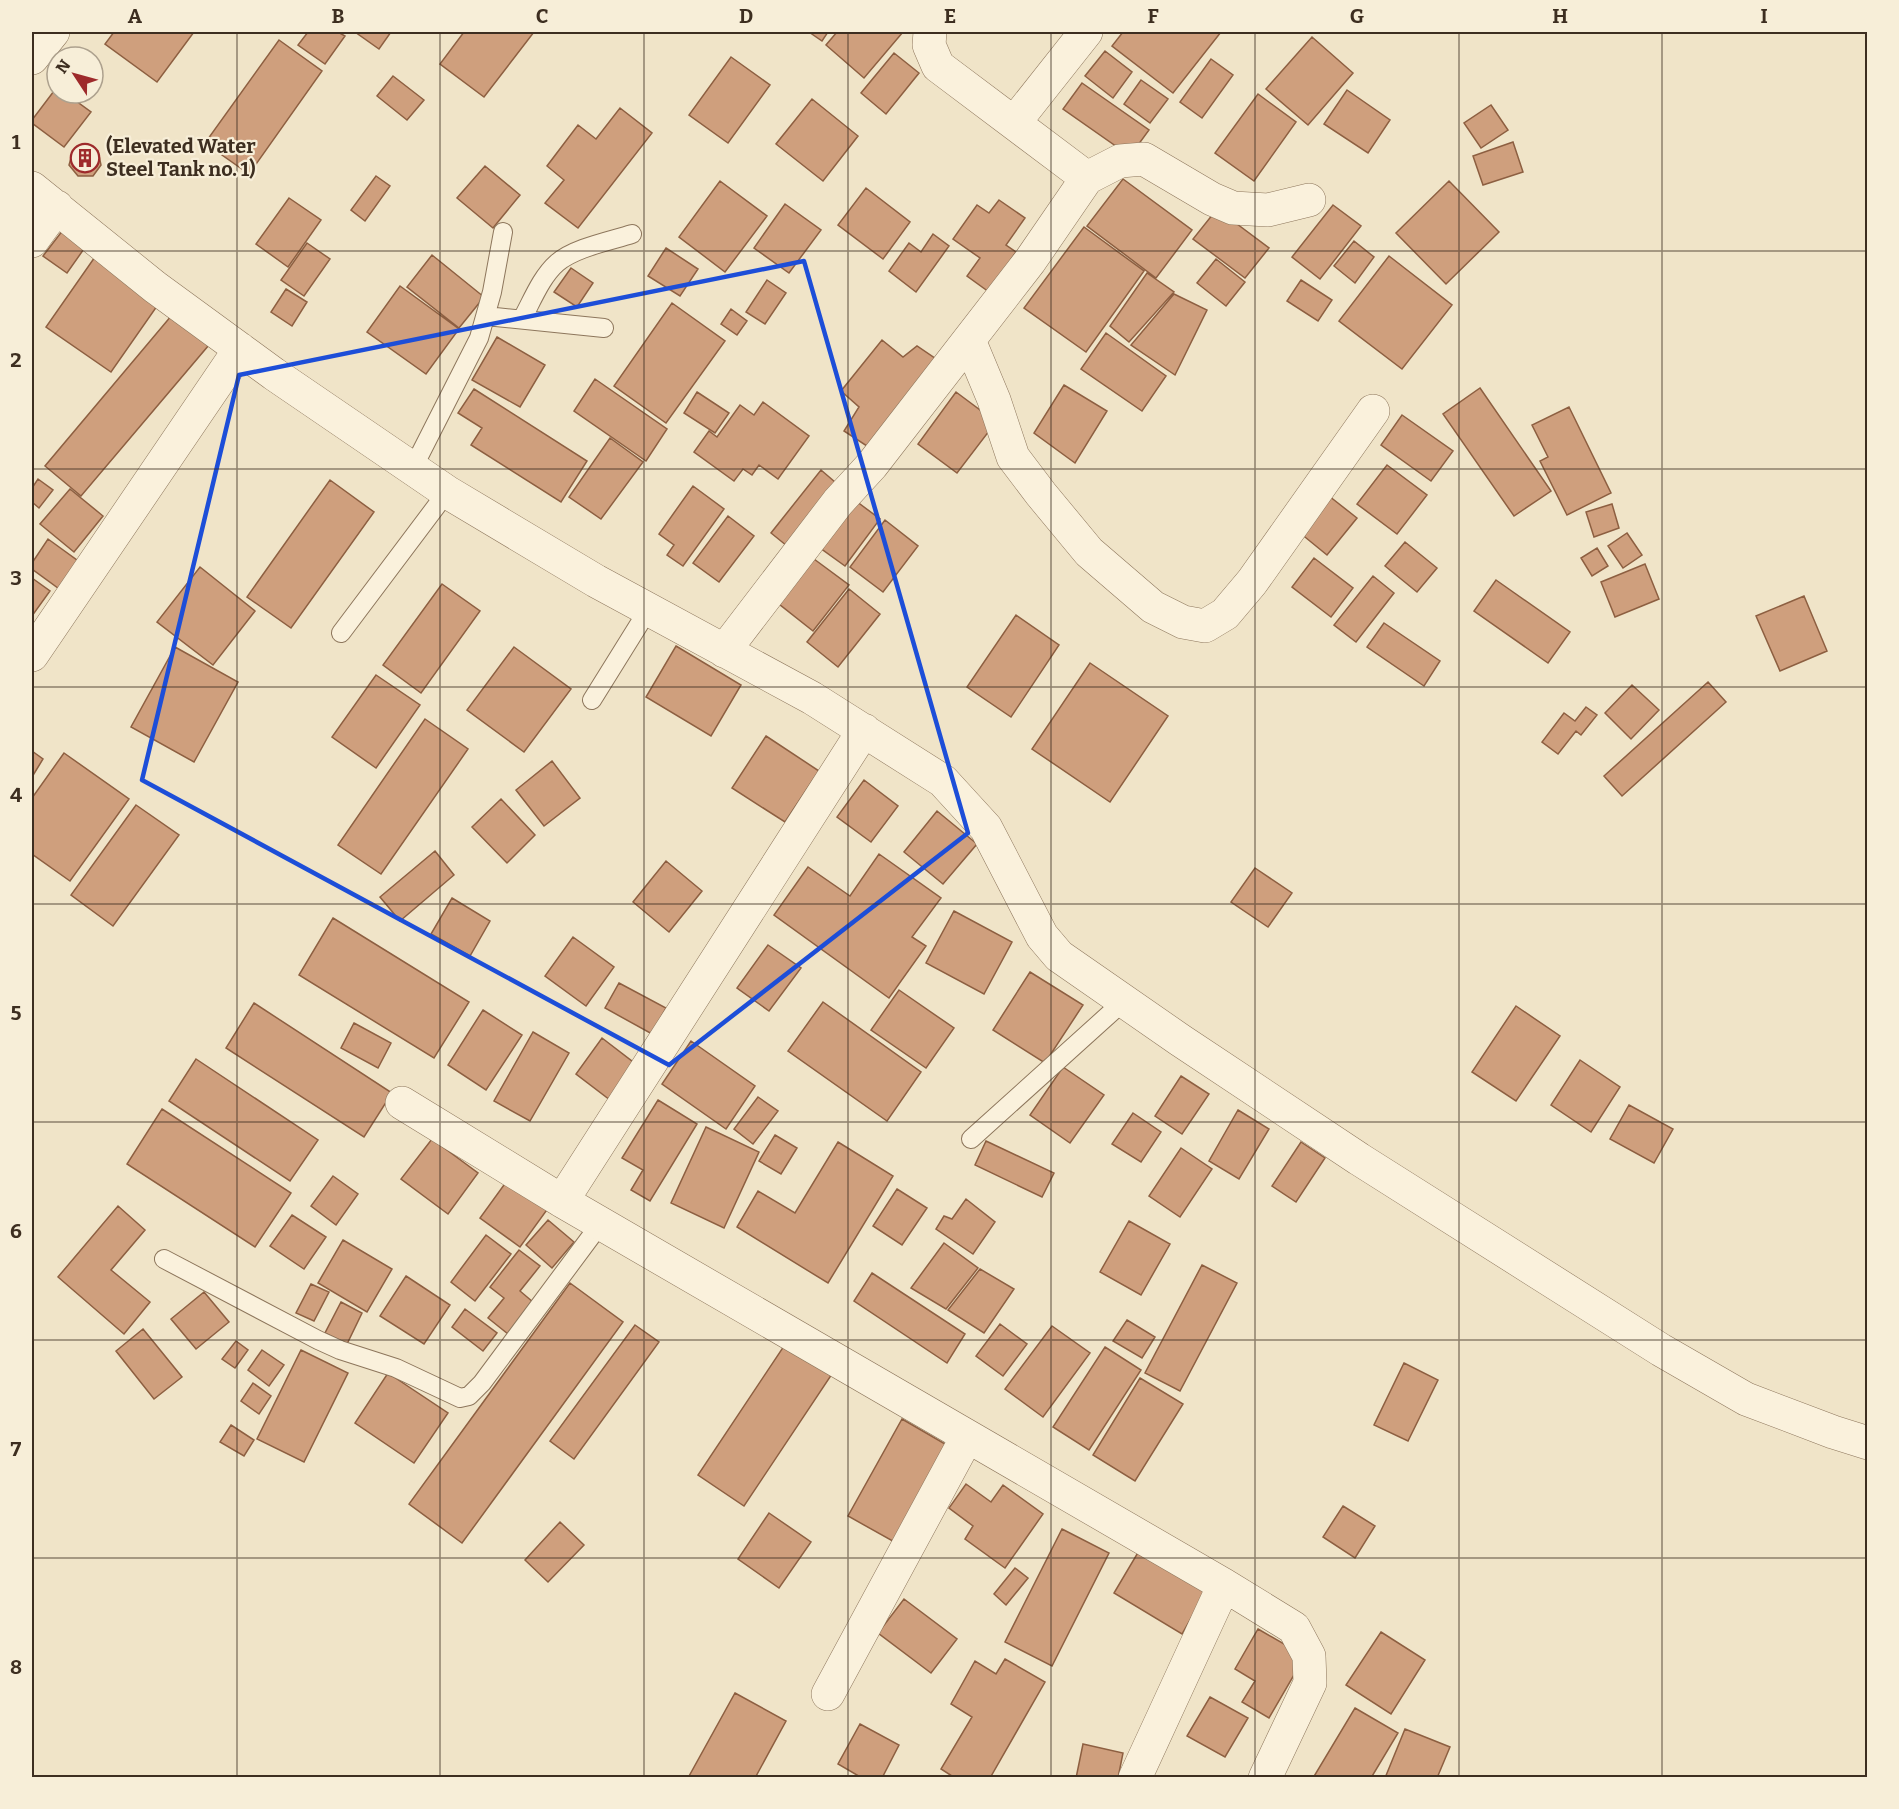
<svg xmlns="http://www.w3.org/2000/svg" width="1899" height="1809" viewBox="0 0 1899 1809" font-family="Bitter,serif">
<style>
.building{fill:#cf9f7d;stroke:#8d5f41;stroke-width:1.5}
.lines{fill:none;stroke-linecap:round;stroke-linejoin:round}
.lane-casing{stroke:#8d765c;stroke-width:20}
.street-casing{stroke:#8d765c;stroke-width:34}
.lane{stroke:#faf1dc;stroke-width:18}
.street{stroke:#faf1dc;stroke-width:33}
.marked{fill:none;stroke:#1d4ed8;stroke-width:4.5;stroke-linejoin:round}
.grid{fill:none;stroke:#3d2e20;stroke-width:1.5;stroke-opacity:0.55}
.labels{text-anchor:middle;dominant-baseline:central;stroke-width:4.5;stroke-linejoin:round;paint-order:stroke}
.poi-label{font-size:20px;font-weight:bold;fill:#3d2e20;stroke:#f7eed8;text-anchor:start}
.neatline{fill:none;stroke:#3d2e20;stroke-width:2}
.grid-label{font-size:20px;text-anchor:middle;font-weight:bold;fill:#3d2e20}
</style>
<rect width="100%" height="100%" fill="#f0e4c8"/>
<path class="building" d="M114,32h80l-37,50 -52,-38z
M308,32h30l7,4 -20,28 -27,-19z
M355,32h36l-12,17z
M464,32h70l-50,65 -44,-33z
M809,32h19l-6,9z
M837,32h66l-39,46 -38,-33z
M1123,32h98l-48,61 -61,-47z
M1312,37l41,36 -45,52 -42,-36z
M279,40l43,31 -73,103 -44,-31z
M1105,51l27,21 -19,26 -28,-22z
M894,53l25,20 -33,41 -25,-21z
M731,57l39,28 -42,58 -39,-28z
M1211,59l22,16 -31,43 -22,-16z
M93,62l9,7 -9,13z
M393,76l31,24 -17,20 -30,-24z
M1141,80l27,19 -18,24 -26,-19z
M1082,83l67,47 -19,26 -67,-47z
M57,87v6h8l26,19 -27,35 -32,-24v-3z
M1347,90l43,30 -22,33 -44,-29z
M1258,94l38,28 -42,59 -39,-28z
M812,99l46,37 -35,45 -47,-37z
M1491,105l17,25 -27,18 -17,-25z
M620,108l32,25 -74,95 -33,-25 19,-23 -17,-14 31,-41 18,14z
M1513,142l10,30 -40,13 -10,-29z
M86,145l12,6 3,14 -8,11h-15l-9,-11 4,-14z
M485,166l35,29 -27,33 -36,-30z
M376,176l14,10 -25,35 -14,-11z
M1123,179l69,51 -36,48 -69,-52z
M720,181l47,35 -42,56 -46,-35z
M1449,181l50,51 -53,52 -50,-51z
M866,188l44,34 -27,37 -45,-34z
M289,198l32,22 -33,47 -32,-23z
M999,200l26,18 -19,27 10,7 -27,40 -22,-16 13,-18 -27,-19 24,-34 12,8z
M785,204l36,26 -32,43 -35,-25z
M1333,205l28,21 -41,53 -28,-22z
M1217,209l52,39 -24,30 -52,-39z
M1084,227l60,44 -58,81 -62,-44z
M63,230l23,16 -19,27 -24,-17z
M933,234l16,12 -33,46 -27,-21 20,-28 12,9z
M1354,241l20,16 -19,26 -21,-17z
M307,243l23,16 -26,37 -23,-16z
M666,248l32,21 -18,27 -32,-20z
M97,254l65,45 -51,73 -65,-45z
M432,255l52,42 -25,31 -52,-41z
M1389,256l63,49 -50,64 -63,-48z
M1216,259l29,23 -19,24 -29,-23z
M571,268l22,15 -16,24 -23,-15z
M1147,273l27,19 -45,50 -19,-16z
M767,280l19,13 -21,31 -19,-12z
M1301,280l31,20 -14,21 -31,-20z
M400,286l59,43 -33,45 -59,-42z
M286,289l21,13 -15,24 -21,-14z
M1174,294l33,16 -32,65 -44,-30z
M672,303l53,38 -59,82 -52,-37z
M177,309l37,30 -133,157 -36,-30z
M731,309l16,12 -10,14 -16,-11z
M1106,333l60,43 -24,35 -61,-42z
M497,337l48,28 -25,42 -48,-27z
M882,340l21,17 14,-11 25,17 -66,89 -32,-21 15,-24 -18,-16z
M595,379l72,50 -21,32 -72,-50z
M1064,385l43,26 -32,52 -41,-30z
M1480,388l71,103 -37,25 -71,-102z
M474,389l113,72 -26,41 -90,-57 11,-17 -24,-15z
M697,392l32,21 -14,20 -31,-20z
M956,392l40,30 -39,51 -39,-29z
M763,402l46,34 -31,43 -19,-14 -7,10 -9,-6 -9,12 -40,-29 15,-21 8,6 23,-32 14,10z
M1569,407l42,86 -44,22 -27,-54 8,-4 -16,-32z
M1402,415l51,36 -22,30 -50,-36z
M610,438l33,24 -42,57 -32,-22z
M1387,465l40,30 -30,39 -40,-30z
M821,470l21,18 -50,62 -21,-17z
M38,479l15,11 -14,18 -7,-6v-14z
M330,480l44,32 -83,116 -44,-31z
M693,486l31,23 -41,57 -16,-11 7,-10 -15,-11z
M70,489l33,27 -29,36 -34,-28z
M1329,496l28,22 -30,37 -27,-22z
M852,498l28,21 -35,47 -29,-21z
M1612,504l7,24 -25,9 -8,-25z
M728,516l26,20 -35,46 -26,-19z
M885,520l33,26 -35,46 -33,-25z
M1627,533l15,22 -19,13 -15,-22z
M48,539l33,24 -19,28 -30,-22v-6z
M1405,542l32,26 -20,24 -32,-26z
M1597,548l11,18 -16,10 -11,-18z
M1314,558l39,30 -22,29 -39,-30z
M814,559l35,26 -36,46 -34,-27z
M1645,564l14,35 -44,18 -14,-35z
M200,567l55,44 -42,54 -56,-43z
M1373,576l21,17 -38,49 -22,-17z
M32,578l18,13 -18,25z
M1496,580l74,52 -22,31 -74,-52z
M442,584l38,27 -59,82 -38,-28z
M849,589l31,25 -42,53 -31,-25z
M1804,596l23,55 -47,20 -24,-55z
M1016,615l43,30 -48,72 -44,-30z
M1384,623l56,38 -16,25 -57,-39z
M676,646l65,39 -30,51 -65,-39z
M175,647l63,35 -44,80 -63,-35z
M514,647l57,42 -47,63 -57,-42z
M1090,663l78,53 -58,86 -78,-53z
M376,675l44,30 -44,63 -44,-31z
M1708,682l18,20 -104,94 -18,-20z
M1632,685l27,25 -28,29 -26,-26z
M1586,707l11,8 -16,20 -5,-4 -18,23 -16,-12 22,-29 11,8z
M425,719l43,30 -87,125 -43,-29z
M766,736l53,35 -34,51 -53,-34z
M32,751l11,8 -11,18z
M64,753l65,46 -59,82 -38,-27v-56z
M552,761l28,37 -36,28 -28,-36z
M864,780l34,26 -27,36 -34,-25z
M501,799l34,36 -28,28 -35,-36z
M136,805l43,30 -66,91 -42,-31z
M937,811l40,33 -34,40 -39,-32z
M435,851l19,24 -54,46 -20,-24z
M879,854l62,44 -29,39 14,9 -37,52 -115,-83 34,-48 42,29z
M666,861l36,30 -33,41 -36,-30z
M1255,868l37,25 -24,34 -37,-25z
M452,898l38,23 -20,35 -39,-22z
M954,911l58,31 -28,52 -58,-31z
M333,918l136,84 -35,56 -135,-83z
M573,937l41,30 -28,39 -41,-30z
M768,945l33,23 -32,43 -32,-23z
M1030,972l53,33 -38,58 -52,-33z
M619,983l47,25 -14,26 -47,-26z
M899,990l55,38 -28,40 -55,-38z
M823,1002l98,70 -34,49 -99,-70z
M254,1003l138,90 -28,44 -138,-89z
M1516,1006l44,30 -44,65 -44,-29z
M483,1010l39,25 -36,55 -38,-25z
M354,1023l37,20 -13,25 -37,-20z
M533,1032l36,21 -39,68 -36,-20z
M602,1038l35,27 -27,35 -34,-26z
M691,1041l64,45 -29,43 -64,-45z
M196,1059l122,81 -28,41 -121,-80z
M1580,1060l40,27 -29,45 -40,-27z
M1063,1067l41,28 -34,48 -40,-28z
M1181,1076l28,18 -27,40 -27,-18z
M758,1097l20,14 -25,33 -19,-15z
M658,1100l39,24 -47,77 -19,-11 12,-20 -21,-12z
M1629,1105l44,24 -19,34 -44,-24z
M162,1109l129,84 -36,54 -128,-83z
M1238,1110l31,19 -30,50 -30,-18z
M1133,1113l28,19 -20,30 -29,-18z
M706,1127l53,25 -35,76 -53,-25z
M775,1135l22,13 -16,26 -22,-13z
M432,1139l46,34 -30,41 -47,-35z
M986,1141l68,32 -12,24 -67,-32z
M838,1142l55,34 -65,107 -91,-56 21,-36 37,22z
M1301,1142l24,16 -29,44 -24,-16z
M1181,1148l31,21 -32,48 -31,-21z
M333,1176l25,18 -22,31 -25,-19z
M509,1178l40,29 -29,40 -40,-29z
M897,1189l30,19 -25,37 -29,-19z
M966,1199l29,23 -22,32 -37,-25 8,-13 8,3z
M118,1206l27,24 -34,40 39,32 -26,32 -66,-57z
M292,1215l34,22 -22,32 -34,-23z
M548,1220l26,22 -22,26 -26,-23z
M1129,1221l41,23 -29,51 -41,-23z
M486,1235l25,19 -36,47 -24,-19z
M343,1240l49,29 -25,43 -49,-29z
M944,1243l34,25 -32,41 -35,-21z
M519,1250l21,16 -20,25 13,11 -25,32 -20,-16 16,-20 -14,-11z
M1202,1265l35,18 -57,108 -35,-18z
M980,1269l34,20 -30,44 -36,-23z
M872,1273l93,61 -18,29 -93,-62z
M406,1276l44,29 -26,39 -44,-28z
M570,1283l53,39 -161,221 -53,-39z
M311,1284l18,8 -15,29 -18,-8z
M204,1292l25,30 -33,27 -25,-30z
M341,1302l21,11 -15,31 -22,-11z
M465,1309l32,24 -14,18 -31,-24z
M1127,1320l28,17 -13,21 -29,-17z
M1000,1324l27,20 -24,32 -27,-20z
M635,1325l24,17 -85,117 -24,-18z
M1052,1326l38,27 -47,64 -38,-28z
M143,1329l39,48 -28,22 -38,-48z
M788,1340l46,31 -90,135 -46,-31z
M236,1341l12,9 -13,18 -13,-9z
M1105,1347l36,23 -52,80 -36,-23z
M262,1350l22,15 -15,21 -21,-16z
M301,1350l47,23 -44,89 -47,-23z
M1404,1363l34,17 -30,61 -34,-16z
M388,1373l60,40 -34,50 -59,-40z
M1140,1378l43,26 -48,77 -42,-26z
M253,1383l18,13 -12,18 -18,-13z
M902,1419l50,29 -54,96 -50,-28z
M231,1425l23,15 -10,16 -24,-14z
M966,1484l25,18 12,-17 40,29 -38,54 -40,-29 8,-13 -24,-18z
M1343,1506l32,20 -20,32 -32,-21z
M769,1513l42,29 -32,46 -41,-29z
M560,1522l24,23 -36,37 -23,-22z
M1062,1529l47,24 -57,113 -47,-24z
M1143,1544l68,39 -29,51 -68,-41z
M1015,1568l13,10 -22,27 -12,-11z
M904,1599l53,40 -26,34 -53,-40z
M1258,1629l47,27 -36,62 -27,-16 13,-21 -20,-12z
M1381,1632l44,28 -34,54 -45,-29z
M1005,1659l40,23 -55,96h-35l-14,-9 31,-52 -21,-13 24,-43 21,13z
M735,1693l51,28 -31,57h-67z
M1210,1697l38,21 -23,39 -38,-21z
M1355,1708l43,25 -27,45h-58z
M860,1724l39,21 -17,33h-20l-24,-14z
M1405,1729l45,18 -13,31h-52z
M1083,1744l40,9 -5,25h-42z"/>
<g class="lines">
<g class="lane-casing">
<path id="lane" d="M486,316l118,12
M522,319c10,-18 19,-42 35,-56 17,-15 53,-22 75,-29
M413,468l66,-130 13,-46 11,-60
M341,633l106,-141
M592,700l56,-90
M971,1139l153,-138
M164,1259l154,81 22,10 56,18 64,30 9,-2 13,-13 119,-160"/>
</g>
<g class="street-casing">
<path id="street" d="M930,32l-1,13 9,21 149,112
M32,58l21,-26
M1014,123l72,-91
M32,188l123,99 119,87 173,118 149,89 216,117 131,83 43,47 56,108 17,20 121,84 179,119 302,191 85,49 87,33 35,11
M32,241l25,-34
M969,340l25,60 19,57 28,37 48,58 64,55 30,15 22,4 20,-12 27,-32 121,-171
M724,651l114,-149 34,-37 158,-204 57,-83 33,-17 24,-2 68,40 21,9 35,2 41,-10
M32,655l208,-306
M402,1103l160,98 662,384 70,43 15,28 1,27 -45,95
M562,1201l302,-471
M828,1694l139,-257
M1135,1778l89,-193"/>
</g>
<use href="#lane" class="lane"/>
<use href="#street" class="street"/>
</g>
<path class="marked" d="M804,261l164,572 -299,232 -527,-285 97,-405z"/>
<path class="grid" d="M237,32v1746M440,32v1746M644,32v1746M848,32v1746M1051,32v1746M1255,32v1746M1459,32v1746M1662,32v1746M32,251h1836M32,469h1836M32,687h1836M32,904h1836M32,1122h1836M32,1340h1836M32,1558h1836"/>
<defs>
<g id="building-ring" transform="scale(1.5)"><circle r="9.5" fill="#f7eed8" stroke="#9e2a2b" stroke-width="1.5"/><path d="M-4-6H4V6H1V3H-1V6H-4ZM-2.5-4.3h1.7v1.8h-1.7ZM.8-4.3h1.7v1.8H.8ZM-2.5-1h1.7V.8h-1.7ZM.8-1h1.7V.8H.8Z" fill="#9e2a2b"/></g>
</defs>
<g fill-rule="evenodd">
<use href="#building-ring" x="85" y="158"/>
</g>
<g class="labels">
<g class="poi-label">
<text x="106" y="146">(Elevated Water<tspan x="106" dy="23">Steel Tank no. 1)</tspan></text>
</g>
</g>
<rect width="1899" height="1809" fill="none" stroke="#f7eed8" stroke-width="66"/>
<g transform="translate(75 75) rotate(306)"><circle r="28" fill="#f7eed8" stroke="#ada18e" stroke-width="1.5"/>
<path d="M0-4.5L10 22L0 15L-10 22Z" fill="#9e2a2b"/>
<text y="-9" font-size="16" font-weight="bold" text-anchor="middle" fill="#3d2e20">N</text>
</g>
<rect x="33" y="33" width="1833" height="1743" class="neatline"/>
<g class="grid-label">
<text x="135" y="23">A</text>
<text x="338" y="23">B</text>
<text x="542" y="23">C</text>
<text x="746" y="23">D</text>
<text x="950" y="23">E</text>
<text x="1153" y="23">F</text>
<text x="1357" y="23">G</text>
<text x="1560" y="23">H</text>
<text x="1764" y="23">I</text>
<text x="16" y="149">1</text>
<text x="16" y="367">2</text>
<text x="16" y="585">3</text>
<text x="16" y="802">4</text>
<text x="16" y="1020">5</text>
<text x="16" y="1238">6</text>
<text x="16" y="1456">7</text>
<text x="16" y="1674">8</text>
</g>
</svg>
